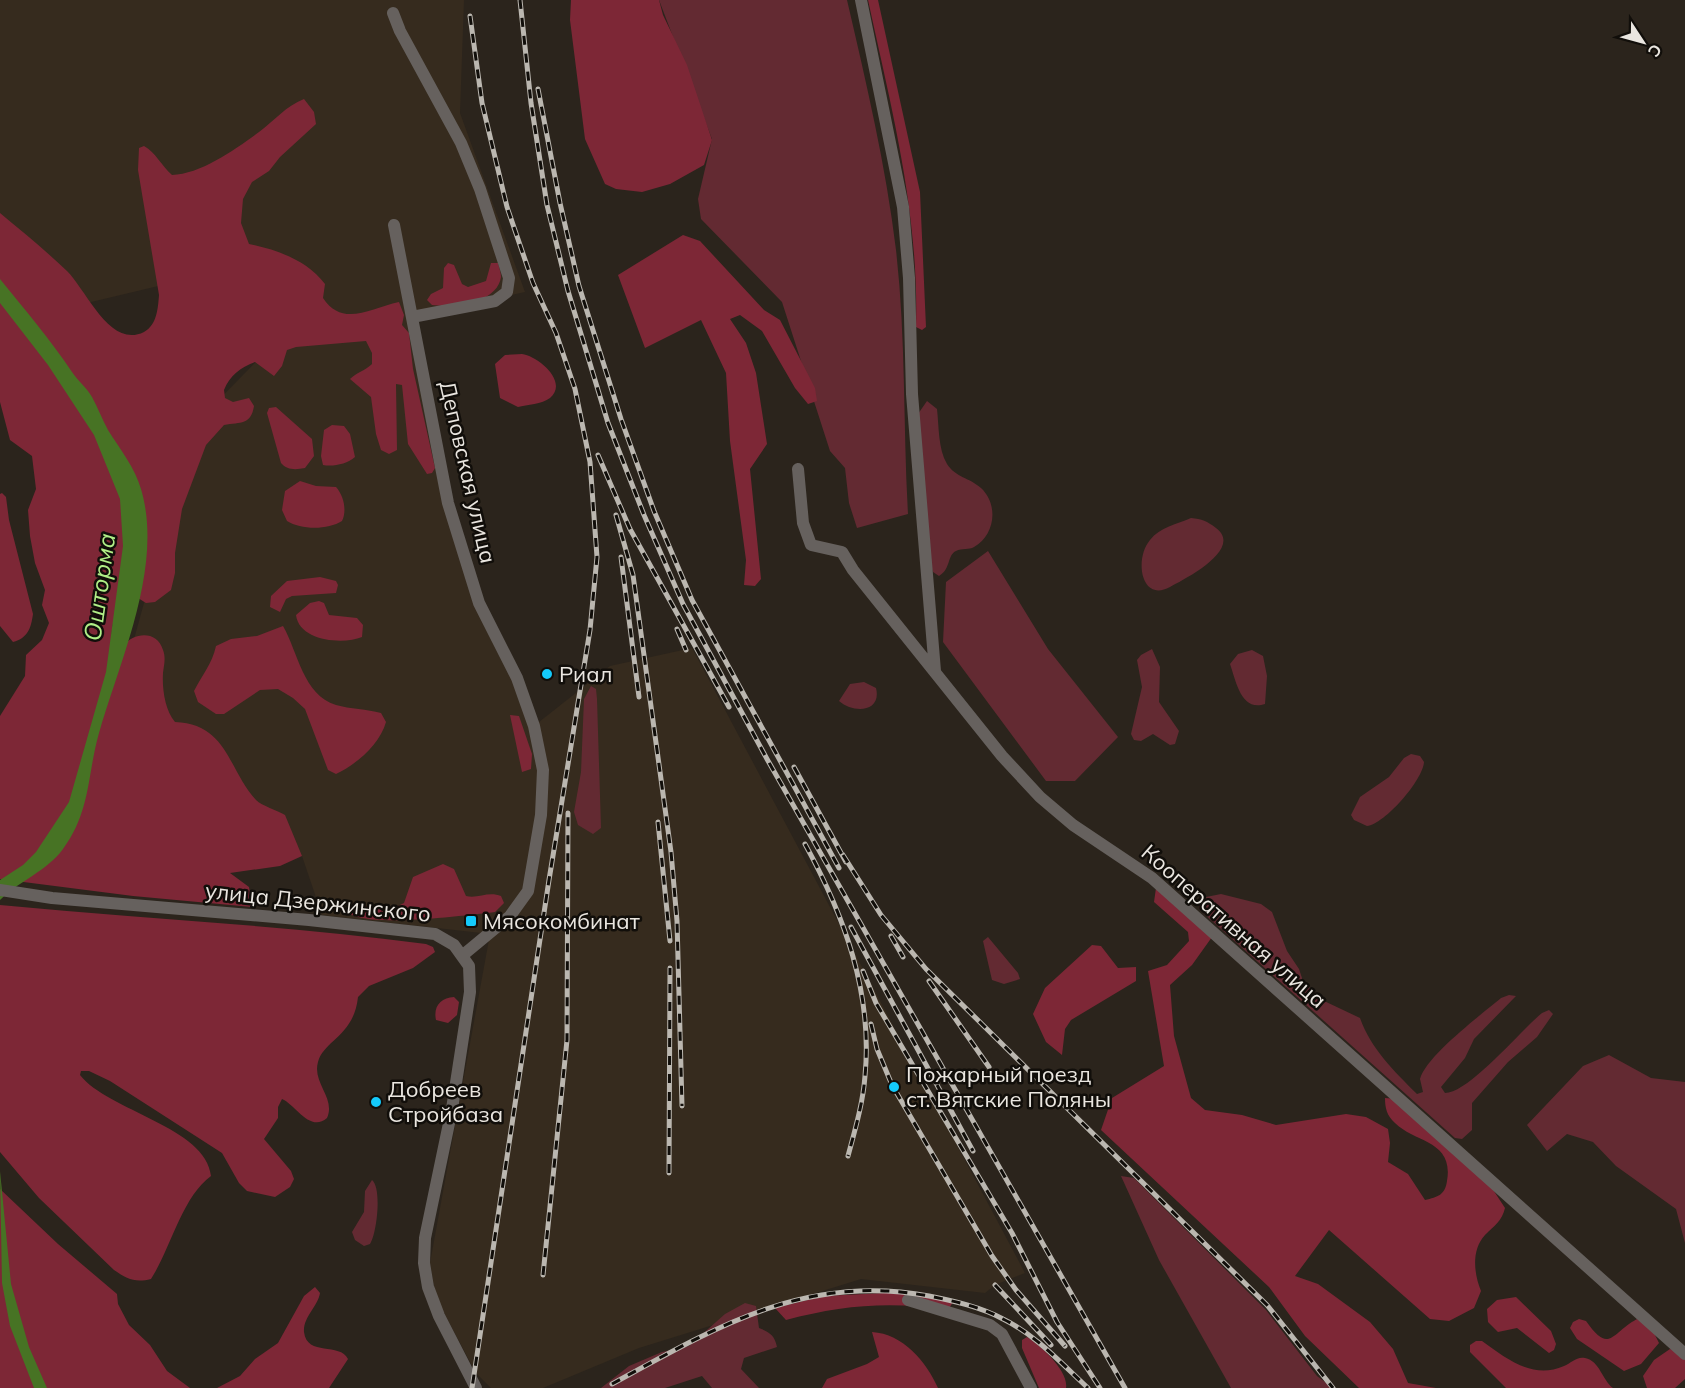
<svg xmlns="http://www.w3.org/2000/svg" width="1685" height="1388" viewBox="0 0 1685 1388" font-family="Mulish,sans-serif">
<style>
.built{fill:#362b1e}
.green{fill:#632a32}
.forest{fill:#7d2736}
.water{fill:#477324}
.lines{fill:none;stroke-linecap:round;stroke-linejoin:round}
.street{stroke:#66615e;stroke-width:12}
.rail-casing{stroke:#bbb7b0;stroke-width:5}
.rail{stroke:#110e0a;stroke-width:3;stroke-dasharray:9;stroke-linecap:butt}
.poi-dot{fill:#14cafb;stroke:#110e0a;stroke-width:2}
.labels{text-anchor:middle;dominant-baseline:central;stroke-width:5;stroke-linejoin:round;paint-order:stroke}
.street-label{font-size:22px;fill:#eae6e0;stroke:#110e0a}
.poi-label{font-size:22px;fill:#eae6e0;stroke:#110e0a;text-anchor:start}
.water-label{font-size:24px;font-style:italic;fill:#b1ef87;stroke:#110e0a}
</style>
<rect width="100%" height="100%" fill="#2b241c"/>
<path class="built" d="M0,0h464l-4,113 65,179 -113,25 47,222 75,187 76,-60 82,-18 333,625 -30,12 -10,8 -124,-14 -222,69 -96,40h-52l-15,-15 -40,-75 -6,-35 60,-329 -168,-19 -20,-59 -142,-109 -34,-79 67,-242 92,-94 -68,-60 -130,31 -87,-75z"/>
<path class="green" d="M659,0h188c19,82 39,166 49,250 10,87 7,176 12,264l-51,14 -8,-25 -4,-35 -15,-17 -48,-149 -81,-83 -3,-20 14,-60z
M927,401l10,8c2,17 1,40 10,55 8,13 23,14 34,24 18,17 14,47 -7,59 -5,3 -12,1 -18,4 -9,4 -5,18 -17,25l-6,-4 -2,-6 -13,-152z
M1191,518c11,1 16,3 25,10 28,21 -31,51 -46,59 -29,16 -36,-28 -20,-47 10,-13 27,-16 41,-22z
M988,551l60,98 70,88 -43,44h-29l-103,-139 3,-60z
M1152,649l8,18 -1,35 20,29 -4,13 -5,1 -17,-11 -12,7 -7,-1 -3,-6 11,-47 -5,-27 4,-5z
M1252,650l11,6 4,20 -2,28c-24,8 -29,-23 -35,-40l8,-10z
M864,682l12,6c6,24 -22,26 -37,13l11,-17z
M591,686l5,3 1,10 4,129 -8,6 -15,-9 -4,-13 7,-40 3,-73z
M1411,754l9,2 4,6c-1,18 -39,62 -57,64l-13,-6 -3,-5 9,-18 29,-20 15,-19z
M1221,894l40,10 11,8 15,39 12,18 4,12 19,19 38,18c11,31 34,53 57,76l6,-2 -3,-13c6,-23 62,-65 81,-81l8,-3 7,1 -42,43 -9,19 -24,29 4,6c24,0 76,-63 97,-80l7,-3 4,4 -16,23 -29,25 -36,41v27l-10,9 -7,-1 -254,-227 -3,-7 3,-6z
M988,937l30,36 2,6 -16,5 -12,-4 -9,-39z
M1609,1055l42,23 34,4v161l-9,-34 -60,-43 -23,-24 -26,-8 -20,17 -20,-26 56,-59z
M1121,1176l13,2 132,132 51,66 16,12h-102l-72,-128z
M372,1180c10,8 5,53 -2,64l-6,2 -9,-6 -3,-8 12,-20 1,-21z
M745,1303l11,3 3,22c11,4 16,8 18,19l-33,11 -3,11 18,19h-47l-10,-12 -37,12h-64l28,-22 33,-14 27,-6 36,-32z"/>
<path class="forest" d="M571,0h88l4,15 24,50 25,75 -8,25 -34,19 -28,8 -26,-3 -11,-5 -20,-45 -15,-119z
M868,0h10l42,192 6,135 -4,3 -6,-3c3,-114 -24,-216 -48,-327z
M304,99l10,13 2,12 -36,33 -11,14 -17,11 -9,17 -2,24 8,21c28,6 58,16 76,40l-2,14c20,30 47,10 76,4l5,13 -2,10 7,8 4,36 22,99 -3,5 -5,1 -19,-30 -6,-59 -6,-1 1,66 -8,4 -8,-4 -5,-16 -5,-37 -21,-18c7,-7 15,-8 22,-15v-11l-6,-12 -70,6 -9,3 -5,16 -8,10 -19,-14c-15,6 -25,13 -31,28l1,8 8,4 16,-4 5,8c-3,19 -13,16 -30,19l-18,20 -24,64 -7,44v20l-4,17 -16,12 -9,1 -8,-5 -4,-13c-17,23 -24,33 -22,63l11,-2c11,-14 34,-16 40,4 3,8 1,15 0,23 -1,16 2,37 12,49 53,2 53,48 81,78 6,6 21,10 29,15l17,41 -22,10 -50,7 19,14 3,20 -119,-11 -133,-17v-163l25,-40 1,-21 16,-15 7,-17 -7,-18 3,-15 -10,-27 -5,-27 -2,-26 8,-21 -4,-33 -22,-16 -10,-38v-189c23,19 46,38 67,58 20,20 43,78 77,61 13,-7 14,-24 15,-37l-21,-125 1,-22 5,-2c12,7 17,19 28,29 29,-1 64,-26 87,-43 16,-12 27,-26 45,-33z
M683,235l17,6 64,69 16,10 35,68 2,13 -9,3 -13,-16 -33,-57 -22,-16 -10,4 16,24 10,30 11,71 -17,25 11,110 -6,7 -11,-1 2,-25 -16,-119 -4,-68 -25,-53 -56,28 -27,-73z
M448,263l6,2 8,19 6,3 18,-6 5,-18h7c1,4 3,10 3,14 -4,27 -49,31 -69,28l-5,-5 4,-6 12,-6 1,-20z
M522,354c16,2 47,28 28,44 -8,6 -23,7 -32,9l-18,-9 -5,-34 10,-9z
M276,407l36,32 2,17 -9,12c-10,2 -18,2 -24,-5l-14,-50 2,-5z
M332,425l12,1 6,8 5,23c-8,7 -22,10 -32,8l-2,-9 3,-26z
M300,481l16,5 20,1c8,9 11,24 6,34 -14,9 -41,9 -55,0l-5,-11 3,-19z
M2,493l4,4 3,23 24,94c-2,14 -5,24 -20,28l-13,-16v-132z
M320,577l16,4 2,4 -2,8 -44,3 -6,3 -6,13 -10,-5 1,-11 16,-15z
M319,601l5,2 5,12 28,3 6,7 -1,12c-19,8 -63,4 -66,-22l14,-12z
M283,626c15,26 20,69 53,79 14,4 31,4 45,8l5,9c-6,22 -29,42 -50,52l-8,-4 -23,-61 -12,-11 -15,-9 -18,1 -36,24h-8l-18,-12 -4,-11c8,-16 18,-27 22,-45l15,-7 26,-3z
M510,715l9,1 13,38 -1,15 -9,3z
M443,864l11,5 12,27c12,3 22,-5 35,0l3,7 -9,9c-27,3 -136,18 -150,-2l7,-7c19,5 34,10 52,0l9,-26z
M1156,888l56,49 -20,28 -22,20 4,51 17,62 14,12 37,5 34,10 70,-11 20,3 22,12 2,14 -2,19 20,12 17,26c13,-3 20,-5 22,-19 7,-41 -32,-38 -52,-58 -8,-7 -10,-15 -10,-25l12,1 91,83 17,26c-3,13 -11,18 -20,27 -14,15 -11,39 -4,56l-7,17 -25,13 -19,-2 -101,-89 -34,46 23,8 52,38 23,27 15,34 28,5h-77l-54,-52 -36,-49 -168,-157 11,-32 52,-32 -16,-95 19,-6 22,-24 -1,-9 -34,-30z
M0,905c142,14 285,20 426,39l7,3 2,5 -22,16 -44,18 -11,11c-4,39 -34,43 -40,65 -6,21 18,36 9,56 -17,15 -31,-13 -45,-19l-4,8v11l-14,21 27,32 3,8 -4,8 -15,10 -28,-6 -8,-8 -17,-30 -112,-72 -21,-10h-8l-1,4c28,36 126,52 131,101 -29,21 -40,72 -60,103 -16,4 -24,0 -37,-9l-75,-72 -39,-46z
M1092,945l9,1 17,22 18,-1v14l-65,39 -6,9 -3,26 -16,-13 -13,-28 12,-26z
M454,997l5,5 -2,13 -9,8 -12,-3c-3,-14 5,-22 18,-23z
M0,1189l58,55 59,50 1,10 11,21 21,20 17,26 23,17h-190z
M315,1287l5,6c-2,13 -17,24 -16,39 3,25 36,10 44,27l-19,29h-112l23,-12 15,-17 23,-16 26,-47z
M905,1292l48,10 -5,8c-57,-9 -106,-5 -162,10l-11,-12 49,-12z
M1516,1297l35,34 5,13 -2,6 -5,3 -32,-25 -19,4 -10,-10 -1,-13 10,-9z
M1579,1319l7,2c24,34 25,12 51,-2l16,12 6,12 -18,21 -17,7 -47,-32 -7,-11 3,-6z
M872,1332c31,2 54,29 66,56h-116l5,-9 40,-15 12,-7z
M1027,1337c14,9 42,34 39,51h-27l-17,-40v-8z
M1476,1341h6c24,17 50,39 82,25 7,-3 13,-10 21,-8 15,3 17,22 28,30h-107l-36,-36v-7z
M1670,1349l7,2 8,9v19l-10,9h-28l-4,-12 11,-16z"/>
<path class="water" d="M0,279c25,31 50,60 72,93 6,9 15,16 20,25 6,11 10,22 16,33 12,19 27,38 33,59 23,77 -21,171 -42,244 -12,42 -8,78 -36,116 -17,23 -43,31 -63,51v-20l23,-15 13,-13 33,-50 37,-130 17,-126 -3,-47 -26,-64 -46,-70 -48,-62z
M0,1171l11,113 18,63 18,41h-13l-24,-62 -8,-43z"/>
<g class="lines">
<path class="street" d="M861,0l42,207 6,71 3,116 23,277
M393,13l7,18 61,112 19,46 29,89 -2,14 -12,9 -83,16
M394,225l54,278 31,100 38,75 17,48 9,44 -2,45 -13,76 -18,25 -47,39
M798,469l5,54 8,22 31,7 11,18 149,186 38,41 33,28 79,53 533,476
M0,890l52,8 257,22 126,14 19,11 15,21 1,26 -18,117 -27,129 -1,25 4,24 11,29 37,72
M908,1300l82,25 12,9 29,54"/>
<g class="rail-casing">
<path id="rail" d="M520,0l11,103 16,102 21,86 40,132 36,92 39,89 84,155 358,629
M470,16l12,87 25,104 26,76 23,50 19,56 15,73 7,95 -7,73 -41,250 -77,508
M538,89l22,114 19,83 42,133 33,92 38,89 147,268
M598,455l32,74 99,178
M616,515l17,60 38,277 6,69 5,185
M621,557l18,140
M677,629l9,21
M794,767l52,95
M658,822l12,119
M805,844c39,71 68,149 60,232 -2,27 -10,54 -17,80
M843,855l38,60 45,54 341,336 66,83
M851,927l122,224
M891,936l12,21
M863,971l13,32 136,230 45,89 43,66
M929,981l60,86
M871,1024l6,25 15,36 100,171 24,34 49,56
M669,1173l1,-205
M543,1275l24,-235 1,-227
M995,1285l56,60
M612,1384c104,-57 194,-111 317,-88 25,5 52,11 74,23 33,16 59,45 85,69"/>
</g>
<use href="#rail" class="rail"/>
</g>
<g class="poi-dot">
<circle cx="547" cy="674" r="6"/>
<rect x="465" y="915" width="12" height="12" rx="3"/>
<circle cx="894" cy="1087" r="6"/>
<circle cx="376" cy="1102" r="6"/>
</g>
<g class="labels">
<g class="street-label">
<text transform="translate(468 472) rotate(77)">Деповская улица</text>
<text transform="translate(318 902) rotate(6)">улица Дзержинского</text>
<text transform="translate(1234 926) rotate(41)">Кооперативная улица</text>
</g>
<g class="poi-label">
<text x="559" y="674">Риал</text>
<text x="483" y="921">Мясокомбинат</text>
<text x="906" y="1074">Пожарный поезд<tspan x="906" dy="25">ст. Вятские Поляны</tspan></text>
<text x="388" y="1089">Добреев<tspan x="388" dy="25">Стройбаза</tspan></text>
</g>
<g class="water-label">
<text transform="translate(99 587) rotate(-82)">Ошторма</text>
</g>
</g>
<g transform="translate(1643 42) rotate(126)" stroke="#110e0a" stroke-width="4.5" paint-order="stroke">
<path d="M0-4.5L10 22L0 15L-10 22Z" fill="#eae6e0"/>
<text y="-9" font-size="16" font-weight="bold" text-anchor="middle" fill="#eae6e0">С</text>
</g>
</svg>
